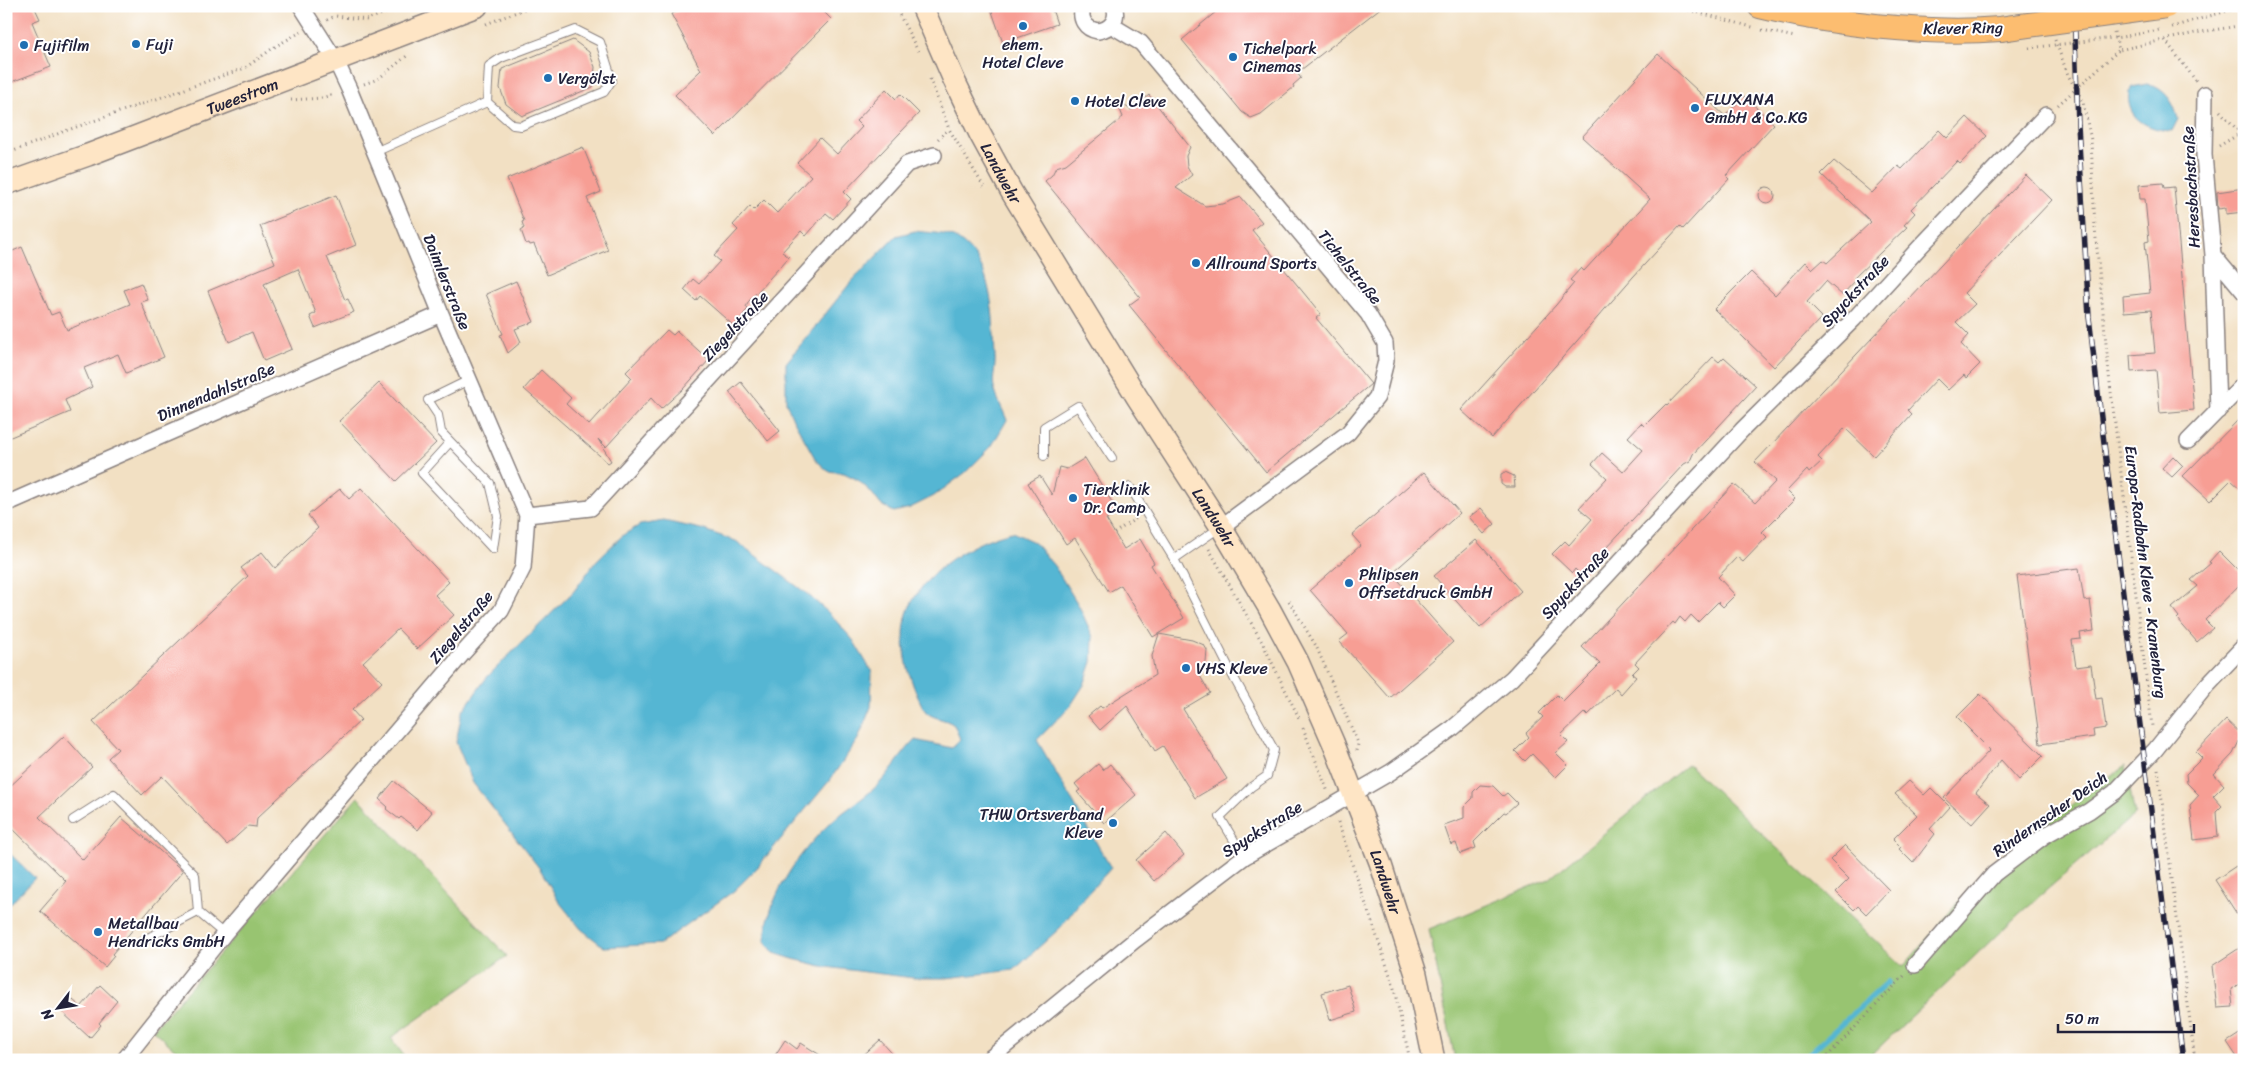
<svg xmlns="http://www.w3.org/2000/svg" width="2250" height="1066" viewBox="0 0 2250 1066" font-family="Sriracha,sans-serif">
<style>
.green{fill:#98c471;stroke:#5d7356}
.water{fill:#54b6d3;stroke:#3b6c87}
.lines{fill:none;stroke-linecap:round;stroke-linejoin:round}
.stream{stroke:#54b6d3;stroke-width:5.5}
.building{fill:#f79e94}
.lane-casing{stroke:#8a817f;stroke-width:10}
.street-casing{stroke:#8a817f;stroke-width:18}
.secondary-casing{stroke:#8a817f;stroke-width:24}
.primary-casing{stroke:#8a817f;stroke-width:26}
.path{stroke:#8a817f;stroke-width:3;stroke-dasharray:1 4;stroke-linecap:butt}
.lane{stroke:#fff;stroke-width:8}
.street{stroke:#fff;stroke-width:15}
.secondary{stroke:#fee5c5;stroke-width:21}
.primary{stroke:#fcbd6f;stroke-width:24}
.rail-casing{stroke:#22223b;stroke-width:5.5}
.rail{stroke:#fff;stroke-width:4;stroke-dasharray:11;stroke-linecap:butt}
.primary-bridge-casing{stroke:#8a817f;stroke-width:26;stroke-linecap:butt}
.path-bridge{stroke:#8a817f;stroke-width:3;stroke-dasharray:1 4;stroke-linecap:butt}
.primary-bridge{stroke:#fcbd6f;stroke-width:24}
.poi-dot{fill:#1f6fb2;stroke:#fff;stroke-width:2}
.labels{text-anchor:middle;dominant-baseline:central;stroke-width:4;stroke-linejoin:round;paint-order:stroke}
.street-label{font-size:16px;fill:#22223b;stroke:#fff}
.poi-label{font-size:16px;fill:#22223b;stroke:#fff;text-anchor:start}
</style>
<rect width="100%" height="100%" fill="#fff"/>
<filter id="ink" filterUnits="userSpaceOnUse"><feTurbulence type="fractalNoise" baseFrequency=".02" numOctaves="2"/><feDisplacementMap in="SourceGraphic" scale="10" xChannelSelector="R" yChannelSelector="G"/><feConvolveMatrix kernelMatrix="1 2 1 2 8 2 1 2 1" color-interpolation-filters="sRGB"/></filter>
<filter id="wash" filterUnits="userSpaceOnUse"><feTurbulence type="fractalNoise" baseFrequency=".0096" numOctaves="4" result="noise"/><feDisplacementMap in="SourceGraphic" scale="20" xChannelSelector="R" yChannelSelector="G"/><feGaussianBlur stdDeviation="1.12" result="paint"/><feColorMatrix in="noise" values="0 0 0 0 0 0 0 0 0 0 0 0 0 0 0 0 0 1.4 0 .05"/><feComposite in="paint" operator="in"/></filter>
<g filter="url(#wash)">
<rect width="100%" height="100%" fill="#f2e0c3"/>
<path class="green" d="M1688,764l215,203 85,-100 137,-101 10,48 -115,99 -154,147h-411l-26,-131 120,-50z
M358,797l149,159 -116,82 16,22h-220l-34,-30z"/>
<path class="water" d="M2147,84c18,4 27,18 31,35l-6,12c-23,-1 -47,-12 -43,-39l4,-5z
M915,231c13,2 32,1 44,9 36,25 34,79 36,117 1,10 -3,21 -1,31 3,11 9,22 13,32l-16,27 -25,25 -32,24 -24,12 -16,4 -13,-7 -10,-13 -13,-12 -14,-7 -16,-2 -12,-11 -23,-41 -7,-17v-39l65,-81 45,-46z
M664,521l37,8 35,12 70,52 24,21 23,26 19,32 -1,35 -13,32 -28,41 -75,90 -20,20 -75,54 -56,3 -23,-18 -21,-26 -20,-34 -67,-86 -17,-41 6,-30 25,-35 87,-86 22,-30 27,-26 17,-10z
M1012,532l22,10 21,25 24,39 14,31 -1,25 -8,23 -13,20 -34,35 74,128 -32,35 -18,24 -47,43 -68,8h-32l-88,-11 -33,-8 -19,-6 -9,-12c2,-43 32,-86 63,-116 18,-17 42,-29 58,-49 10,-12 18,-25 29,-36l37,8 8,-9c-2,-4 -4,-11 -6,-14 -8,-7 -25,-6 -30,-16 -15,-26 -28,-73 -14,-103 18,-37 62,-65 102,-74z
M6,850l29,28 -29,30z"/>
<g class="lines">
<path class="stream" d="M1802,1060l86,-78"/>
</g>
<g id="blocks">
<path class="building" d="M6,6h28l6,13 -8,3 19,45 -45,17z
M689,6h129l13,13 -116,117 -40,-41 26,-25 -30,-56z
M990,6h61l6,18 -54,19z
M1223,6h160l-86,67 4,5 -8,7 1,2 -33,27 -10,4 -9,-6 -60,-72z
M573,40l16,12 6,15 -2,20 -71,29 -16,-12 -6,-16 2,-19z
M1658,54l67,62 19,-20 30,28 -48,52 3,3 -46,50 -3,-3 -47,51 -141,161 -31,-28 95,-105 18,-22 -4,-3 11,-12 3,3 66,-72 -68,-62z
M886,89l10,10 4,-5 19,19 -75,79 7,7 -18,20 -7,-6 -20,23 -5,-5 -19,21 7,5 -40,44 -3,6 2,2 -14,17 -34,-30 -4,5 -12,-11 9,-11 6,5 21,-23 -6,-5 24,-26 -5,-5 17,-19 4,4 10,-10 13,13 34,-37 -14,-13 23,-25 17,16 25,-27 -6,-6z
M1149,95l41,52 -4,9 1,10 5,9 -16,13 29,18 18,-2 18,-7 21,25 -10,8 69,84 -5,4 55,66 -105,88 -137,-167 11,-8 -95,-116 7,-6 4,-8 10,-3 57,-47 -7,-17 15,10z
M1967,117l20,19 -27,28 -3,-3 -46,48 4,4 -11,12 3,2 -53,51 2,2 -14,15 -16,-14 -19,21 15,15 -48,50 -60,-58 37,-37 24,23 31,-33 7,7 10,-9 4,3 44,-41 -50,-48 13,-13 38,32 26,-27 4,3 37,-39 8,8z
M583,147l18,45 -14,6 21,52 -61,25 -13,-31 -4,1 -1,-2 -3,1 -5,-14 3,-2 -2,-6 2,-1 -17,-42z
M2026,175l26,25 -88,93 11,11 -19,18 13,13 -8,9 19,20 -14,14 -2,-3 -16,15 -11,-11 -29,31 4,4 -38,42 -29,-28 -27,29 4,4 -13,12 -2,-3 -20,21 8,8 -33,33 5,5 -24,25 -6,-5 -19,20 17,18 -12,12 -5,-5 -20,20 -7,-7 -6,7 -5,-5 -5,7 -2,-2 -38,41 4,4 -7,7 4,3 -15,17 -5,-6 -28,27 -3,-3 -24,23 7,7 -12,11 12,12 -13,13 -23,-24 -7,7 -10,-10 14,-14 -3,-4 17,-16 -4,-4 18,-18 6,6 37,-37 -18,-17 152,-163 21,19 21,-22 -21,-19z
M2163,183l1,5 10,-1 20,223 -34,3 -4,-43 -25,2 -1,-17 25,-2 -4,-43 -27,2 -1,-16 27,-3 -5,-51 4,-1 -4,-42h-5l-1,-14z
M1759 195a8 8 0 1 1 16 0a8 8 0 1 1-16 0Z
M2244,188v24l-18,2v-6l-8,1 -1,-17z
M336,195l20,50 -29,12 18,43 3,-1 6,13 -39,16 -5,-12 6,-3 -18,-44 -34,15 28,65 -28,12 -12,-29 -23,10 -21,-51 67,-28 -15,-37z
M22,247l29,68 8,-3 8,18 63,-26 -6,-14 17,-7 7,17 -7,2 23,55 -38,16 -8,-19 -34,14 8,19 -27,13 5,12 -64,27v-185z
M516,281l18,41 -19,7 6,13 -13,11 -8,-18 3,-1 -17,-40z
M667,330l6,5 4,-4 32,29 -26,29 -22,20 -10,-11 -45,49 -8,-8 13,22 -3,2 -84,-74 17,-19 30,28 -5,6 23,21 43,-47 -6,-6z
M1713,357l6,5 5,-5 32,29 -63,68 -3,7 -6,3 -103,111 -6,-6 -3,4 -20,-19 13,-13 4,4 23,-26 -13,-11 28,-30 -15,-14 10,-11 21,19 20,-22 -15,-13 13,-14 3,3 22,-22 1,1z
M741,382l39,49 -12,10 -39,-49z
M379,383l57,60 -40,38 -57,-60z
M2244,414v78l-13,-12 -21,21 -27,-25z
M2173,456l10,10 -11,11 -10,-9z
M1085,458l33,54 -12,7 18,30 16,-10 14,24 -3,2 33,53 -31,19 -32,-52 -12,7 -34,-54 -9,6 -38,-61 12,-7 12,19 7,-28 8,2z
M1424,472l36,41 -68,60 61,69 -63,56 -51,-57 9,-7 -38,-44 51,-45 -9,-10z
M1505,472l9,4 1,11h-10l-4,-3v-10z
M361,488l88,94 -14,13 19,20 -37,34 -19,-20 -35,33 19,20 -30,28 9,10 -104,98 -1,9 -8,-1 -21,19 -65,-69 -20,19 -34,-37 10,-9 -25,-27 155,-146 -7,-8 21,-16 13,16 43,-40 -10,-13 32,-26 9,10z
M1481,508l14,16 -11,10 -15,-17z
M1476,540l45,51 -41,37 -46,-52z
M2219,551l25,25v4l-39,40 8,8 -16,14 -20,-23 2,-2 -7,-9 26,-22 -7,-6 20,-17 -2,-1z
M2079,568l5,33 6,-1 4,31 -14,2 1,6 -9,1 4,27 15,-2 5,34 6,-1 4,30 -13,2 1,7 -54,7 -23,-168z
M1159,634l33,6 12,5 3,5 -1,12 -6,14 10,17 -27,16 44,70 -32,19 -32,-52 -8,5 -28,-45 -27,24 -12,-14 12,-10 2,2 53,-33 -3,-19z
M1980,694l63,62 -24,24 -18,-20 -25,33 14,11 -18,20 -28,-26 46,-48 -33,-33z
M2226,720l16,15 -9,19 -19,20 10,11 -11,11 9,10 -6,6 2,25 -24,3 -4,-35 9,-10 -12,-12 -1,-9 16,-16 -6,-6z
M64,736l28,31 -53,50 44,43 38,-43 62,54 -71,83 2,2 -9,11 -65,-56 26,-30 -60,-59v-32z
M1098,764l5,6 7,-6 26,31 -32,28 -27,-31 3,-2 -5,-6z
M394,781l38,31 -14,18 -17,-13 -2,2 -13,-10 2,-2 -9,-8z
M1909,781l15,14 7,-7 19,19 -20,22 5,5 -22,29 -14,-14 2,-2 -8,-8 24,-24 -22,-21z
M1480,785l13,1 10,10 4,-3 10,10 -11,10 -2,-1 -30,30 2,6 -16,6 -4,-11 -5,2 -7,-20 20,-7v-11l9,-9v-6z
M1166,833l18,22 -30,26 -18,-21z
M1845,845l44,45 -23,24 -8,-8 -4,4 -18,-18 13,-13 -19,-19z
M2236,866l8,11v48l-29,-45z
M2244,945v36l-13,8 2,18 -16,1 -5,-42z
M100,985l17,16 -18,22 2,2 -11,13 -28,-26 11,-12 8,7z
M1348,985l8,27 -26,8 -8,-27z
M2244,1031v29h-5l-12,-18z
M785,1040l12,9 4,-6 27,17h-56z
M880,1040l18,20h-40z"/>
</g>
</g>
<g filter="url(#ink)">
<use href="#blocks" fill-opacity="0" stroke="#8a817f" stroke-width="1"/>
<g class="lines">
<g class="lane-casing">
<path id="lane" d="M375,152l112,-50 2,-36 12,-8 75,-28 24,12 12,38 -8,12 -83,34 -8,-1 -26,-23
M450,442l-28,31 71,76 5,-33 -8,-33 -49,-51 -3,-17 -10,-15 41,-20
M1044,456v-29l34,-21 34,52
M1130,487l44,72 60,119 40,72 -7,26 -16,11 -31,30 24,40
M1174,559l45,-31
M73,820l41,-26 81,81 3,37
M142,941l56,-29 26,22"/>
</g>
<g class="street-casing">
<path id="street" d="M301,6l35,55 13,28 92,225 86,201
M1083,6c-4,13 2,23 15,25 13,-2 21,-12 16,-25
M1111,25l30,18 227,271 17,29 1,18 -9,36 -29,36 -127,94
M2205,94l-1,61 9,100 5,156
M2213,255l31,37
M2188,441l56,-57
M6,504l435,-190
M1915,965l79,-91 50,-38 45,-25 26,-19 40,-42 52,-65 37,-39
M124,1060l100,-126 240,-282 37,-41 22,-43 4,-53 64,-7 316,-344 27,-9
M988,1060l147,-120 109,-83 147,-85 62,-44 59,-50 230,-248 112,-111 65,-71 127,-133"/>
</g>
<g class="secondary-casing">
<g id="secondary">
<path id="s1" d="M922,6l32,74 26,54 31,57 126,206 84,130 48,81 29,54 35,80 47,120 36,112 18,86"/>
<path id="s2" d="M6,184l82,-29 389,-149"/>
</g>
</g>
<g class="primary-casing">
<path id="primary" d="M1760,6c74,18 165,29 240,23"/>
</g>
<path class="path" d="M895,6l24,47
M1674,6l82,22
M327,20l9,-4 31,4 35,-14
M486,24l46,-18
M1762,30l33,7
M2114,32l5,18 76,-17 49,-8
M2055,40l13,35 15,27 8,38 4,88 14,147 43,351
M2165,40l31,41
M930,79l19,50 35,58
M364,84l14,-5 30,-24
M291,100l31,-2 12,-4
M2058,105l61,-55
M2220,111l24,26
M938,139l11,-10
M2219,146l22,-13
M6,154l59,-23 180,-63 31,-22 25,-14
M1114,533l23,-15
M1209,549l53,93 38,78
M1289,601l27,45 42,97 -1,8
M1303,728l25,64
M2158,769l37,291
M1338,822l55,162 17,76
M1824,1060l80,-84"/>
<use href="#lane" class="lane"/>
<use href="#street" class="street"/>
<use href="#secondary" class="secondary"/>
<use href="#primary" class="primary"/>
<g class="rail-casing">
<path id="rail" d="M2074,6l4,119 11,192 18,151 76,592"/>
</g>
<use href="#rail" class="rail"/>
<g class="primary-bridge-casing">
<path id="primary-bridge" d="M2000,29l166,-23"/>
</g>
<path class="path-bridge" d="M2172,27l72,-21
M2029,48l93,-11 37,-7"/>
<use href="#primary-bridge" class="primary-bridge"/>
</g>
</g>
<g class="poi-dot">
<circle cx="1023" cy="26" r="5"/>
<circle cx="136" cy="44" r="5"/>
<circle cx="24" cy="45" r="5"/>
<circle cx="1233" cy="57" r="5"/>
<circle cx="548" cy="78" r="5"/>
<circle cx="1075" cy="101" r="5"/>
<circle cx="1695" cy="108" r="5"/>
<circle cx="1196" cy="263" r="5"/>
<circle cx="1073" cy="498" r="5"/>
<circle cx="1349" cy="583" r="5"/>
<circle cx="1186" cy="668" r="5"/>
<circle cx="1113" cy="823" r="5"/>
<circle cx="98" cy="932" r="5"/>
</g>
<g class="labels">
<g class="street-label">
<text transform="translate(1963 28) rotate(-1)">Klever Ring</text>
<text stroke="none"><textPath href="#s2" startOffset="252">Tweestrom</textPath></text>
<text stroke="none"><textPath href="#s1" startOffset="185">Landwehr</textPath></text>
<text transform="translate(2191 187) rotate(-93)">Heresbachstraße</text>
<text transform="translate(1350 267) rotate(51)">Tichelstraße</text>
<text transform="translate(447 282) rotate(68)">Daimlerstraße</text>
<text transform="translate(1855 291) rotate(-47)">Spyckstraße</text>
<text transform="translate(735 326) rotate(-47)">Ziegelstraße</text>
<text transform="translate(216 392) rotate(-23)">Dinnendahlstraße</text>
<text stroke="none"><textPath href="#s1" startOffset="590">Landwehr</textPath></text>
<text transform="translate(2146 572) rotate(83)">Europa-Radbahn Kleve - Kranenburg</text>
<text transform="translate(1575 583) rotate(-47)">Spyckstraße</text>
<text transform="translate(461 627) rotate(-50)">Ziegelstraße</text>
<text transform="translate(2050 814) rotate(-35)">Rindernscher Deich</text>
<text transform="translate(1262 829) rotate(-32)">Spyckstraße</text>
<text stroke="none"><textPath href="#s1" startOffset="994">Landwehr</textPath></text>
</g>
<g class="poi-label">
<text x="146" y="44">Fuji</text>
<text x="1023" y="44" text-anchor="middle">ehem.<tspan x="1023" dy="18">Hotel Cleve</tspan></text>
<text x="34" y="45">Fujifilm</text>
<text x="1243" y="48">Tichelpark<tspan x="1243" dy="18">Cinemas</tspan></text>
<text x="558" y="78">Vergölst</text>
<text x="1705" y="99">FLUXANA<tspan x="1705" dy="18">GmbH &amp; Co.KG</tspan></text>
<text x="1085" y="101">Hotel Cleve</text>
<text x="1206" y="263">Allround Sports</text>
<text x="1083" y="489">Tierklinik<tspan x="1083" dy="18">Dr. Camp</tspan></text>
<text x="1359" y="574">Phlipsen<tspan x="1359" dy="18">Offsetdruck GmbH</tspan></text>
<text x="1196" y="668">VHS Kleve</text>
<text x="1103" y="814" text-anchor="end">THW Ortsverband<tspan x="1103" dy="18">Kleve</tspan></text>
<text x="108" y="923">Metallbau<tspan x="108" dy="18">Hendricks GmbH</tspan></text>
</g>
</g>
<rect width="2250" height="1066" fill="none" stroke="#fff" stroke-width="25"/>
<g transform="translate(58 1008) rotate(239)" stroke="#ffffff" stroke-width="4" paint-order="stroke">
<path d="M0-4L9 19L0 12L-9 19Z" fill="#22223b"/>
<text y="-8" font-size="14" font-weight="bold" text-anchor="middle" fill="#22223b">N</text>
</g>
<path d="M2058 1024v8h136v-8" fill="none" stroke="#22223b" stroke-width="2.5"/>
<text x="2065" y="1024" font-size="15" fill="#22223b" stroke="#ffffff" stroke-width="4" paint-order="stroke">50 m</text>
</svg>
